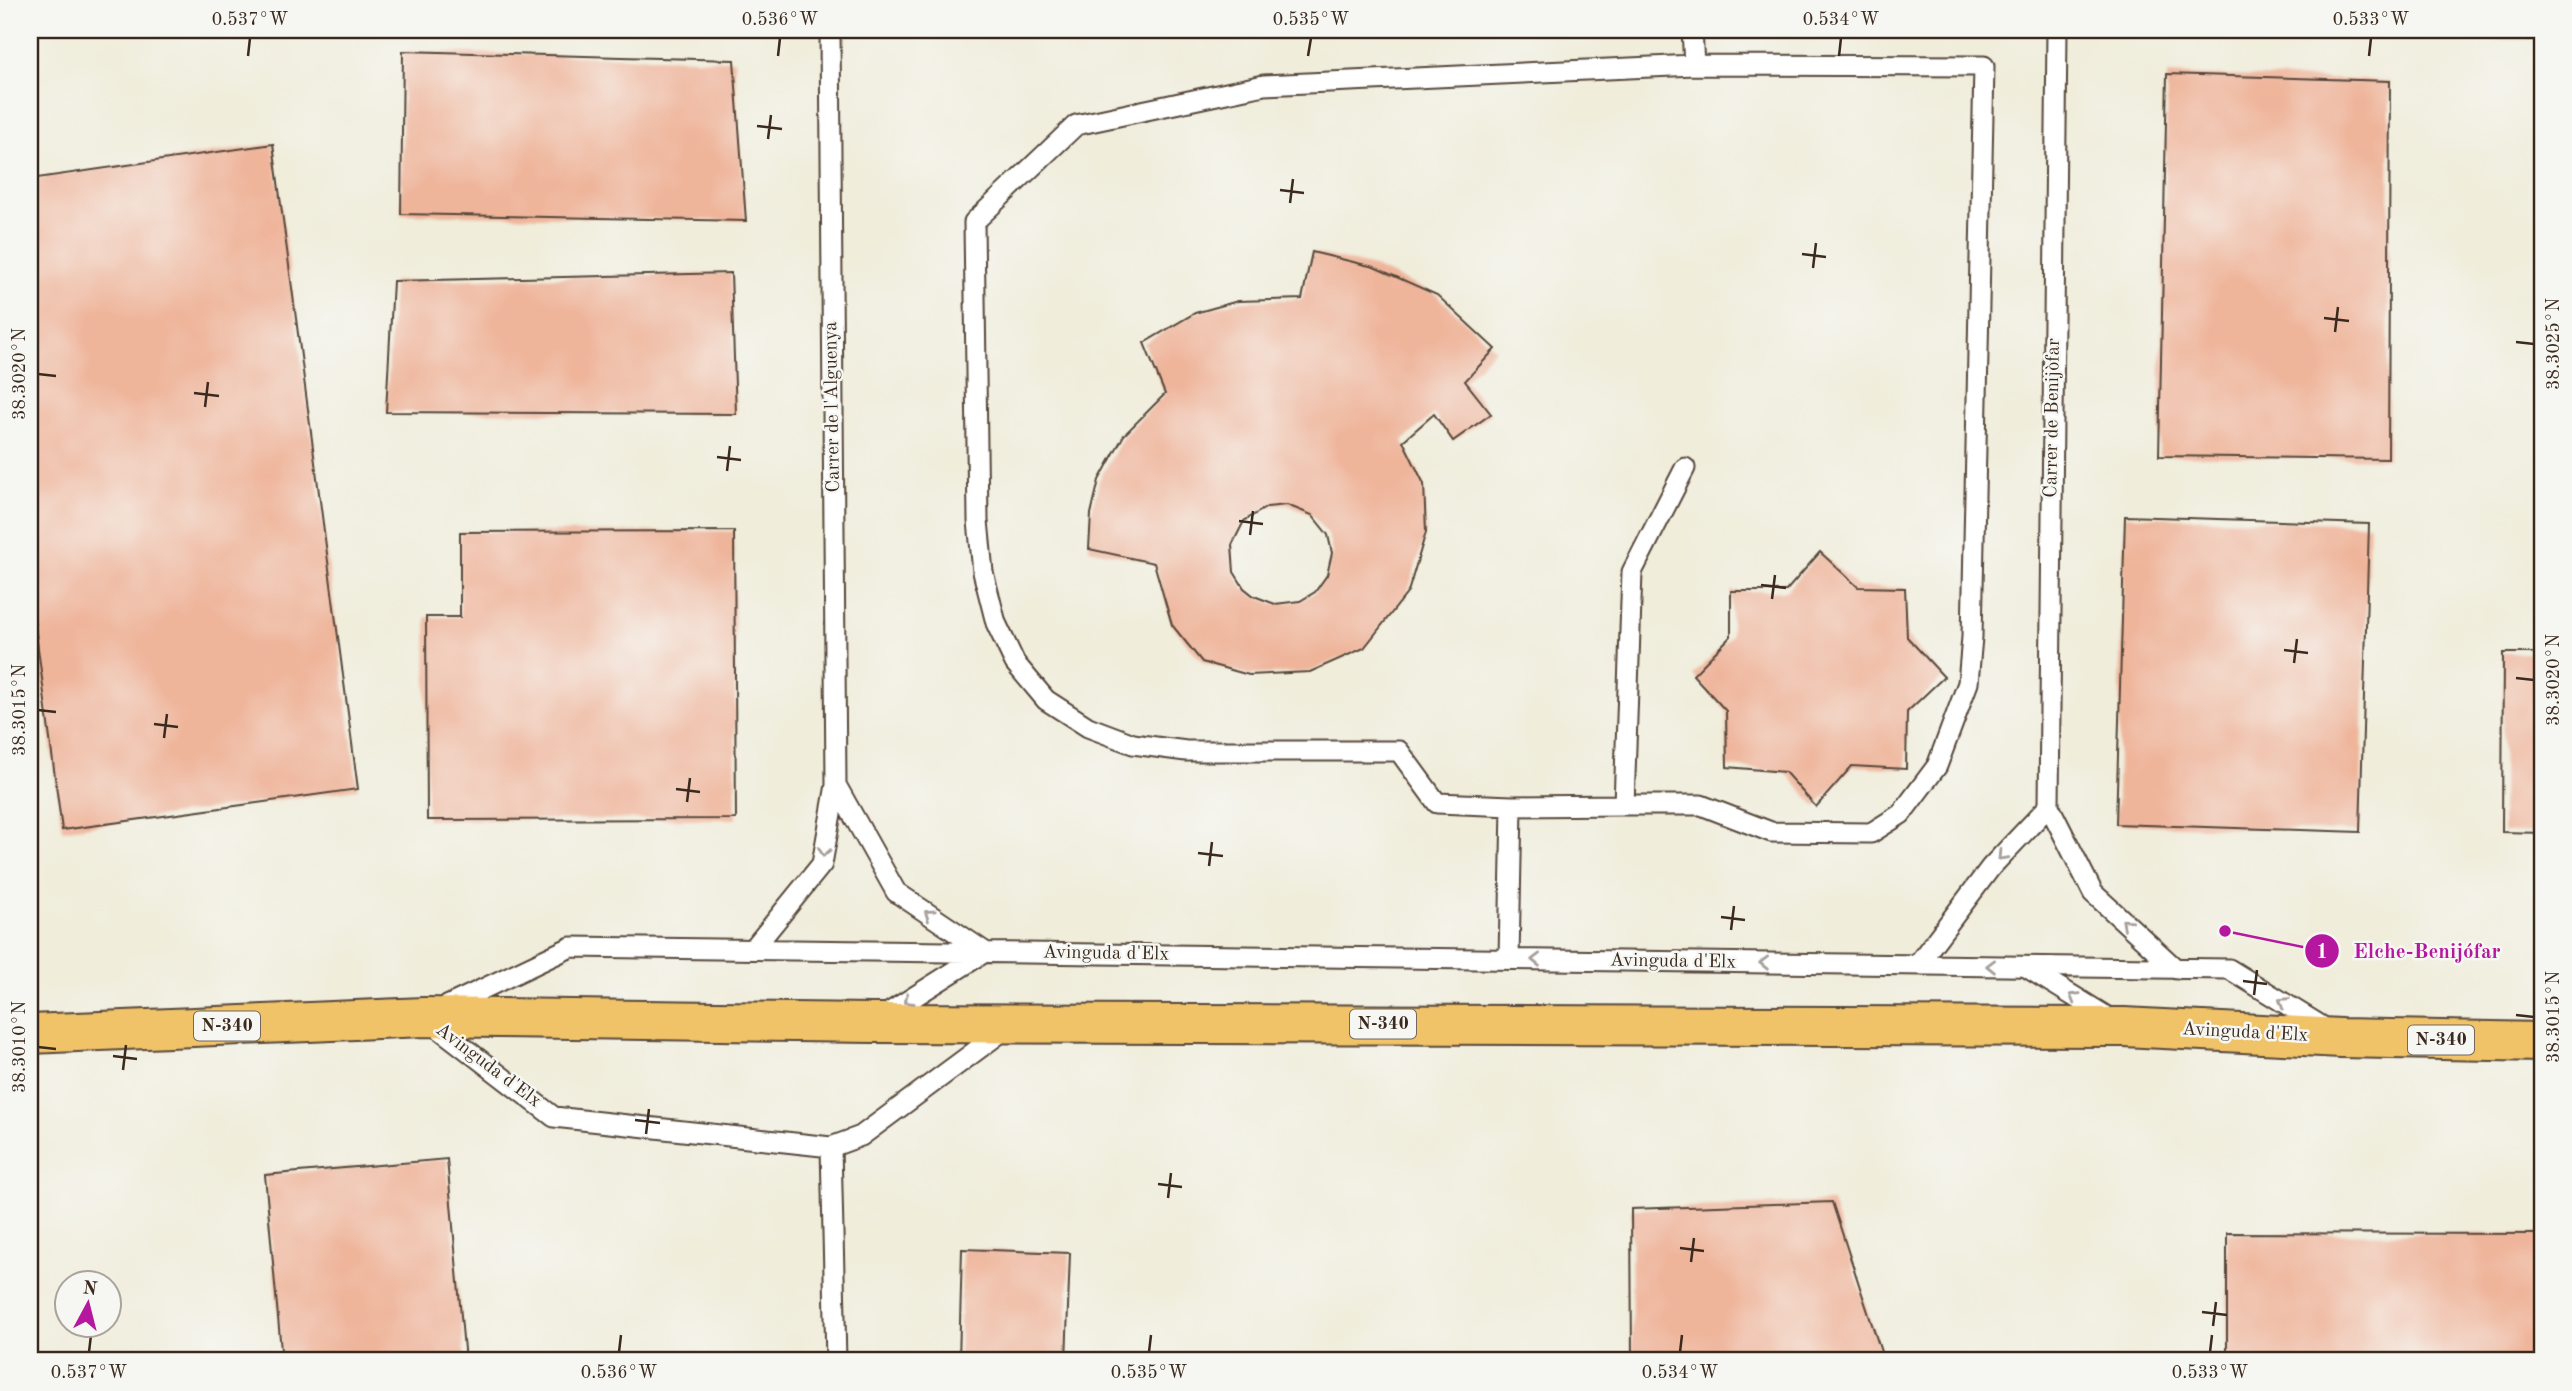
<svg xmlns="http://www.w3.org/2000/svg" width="2572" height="1391" viewBox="0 0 2572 1391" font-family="'Old Standard TT',serif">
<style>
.building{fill:#efb59b;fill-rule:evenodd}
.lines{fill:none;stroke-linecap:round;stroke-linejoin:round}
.service-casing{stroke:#56473a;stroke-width:23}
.trunk-casing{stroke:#56473a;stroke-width:42}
.service{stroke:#fff;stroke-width:19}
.trunk{stroke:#f1c369;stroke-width:38}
.oneway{stroke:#a79f9a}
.ticks{fill:none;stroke:#3b2a1e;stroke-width:2.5}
.labels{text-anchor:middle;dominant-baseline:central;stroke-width:5;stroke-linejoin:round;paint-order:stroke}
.shield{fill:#f6f6f2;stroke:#73675e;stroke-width:2}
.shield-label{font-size:18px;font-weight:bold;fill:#3b2a1e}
.street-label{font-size:19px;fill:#3b2a1e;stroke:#f6f6f2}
.leader{fill:none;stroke:#b5179e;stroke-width:2.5}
.callout-dot{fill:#b5179e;stroke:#f6f6f2;stroke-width:2.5}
.mark-label{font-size:21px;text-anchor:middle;font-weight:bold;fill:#fff}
.callout-label{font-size:21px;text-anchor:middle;font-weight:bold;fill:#b5179e;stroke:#f6f6f2;stroke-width:5;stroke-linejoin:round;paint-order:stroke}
.neatline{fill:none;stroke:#3b2a1e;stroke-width:2.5}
.ticks-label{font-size:18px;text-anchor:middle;fill:#3b2a1e}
</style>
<rect width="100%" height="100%" fill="#f6f6f2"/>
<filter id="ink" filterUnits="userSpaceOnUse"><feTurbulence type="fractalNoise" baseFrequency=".0143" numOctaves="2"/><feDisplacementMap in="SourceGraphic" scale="14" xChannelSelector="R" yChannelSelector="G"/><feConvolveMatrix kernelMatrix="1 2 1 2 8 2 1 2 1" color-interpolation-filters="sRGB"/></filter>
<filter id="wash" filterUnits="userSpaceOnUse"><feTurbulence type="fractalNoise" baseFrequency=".00686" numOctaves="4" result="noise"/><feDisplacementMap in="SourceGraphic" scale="28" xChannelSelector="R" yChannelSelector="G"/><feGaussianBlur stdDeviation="1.57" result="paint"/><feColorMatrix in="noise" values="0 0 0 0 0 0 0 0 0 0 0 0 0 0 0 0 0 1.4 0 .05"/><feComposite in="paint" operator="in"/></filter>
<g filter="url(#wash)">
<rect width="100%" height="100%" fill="#f0eddb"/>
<g id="blocks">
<path class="building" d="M2493,30h49v9l-49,2z
M403,51l331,9 12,161 -345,-7z
M2167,74l223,7 -2,378 -229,-3z
M273,144l85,645 -296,41 -32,-242v-409z
M1312,252l62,15 63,28 58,54 -30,32 26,33 -38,27 -19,-27 -31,27 21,43 2,48 -18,60 -44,56 -54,24 -61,3 -47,-13 -30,-37 -18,-62 -65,-14 2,-35 8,-34 25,-45 41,-41 -21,-51 51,-30 43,-12 64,-2zM1287,505l25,10 16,20 4,18 -5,22 -12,17 -15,9 -25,3 -21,-8 -10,-8 -10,-16 -2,-27 12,-24 23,-14z
M731,273l5,141 -350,-2 7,-131z
M2125,516l244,8 -9,308 -244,-8z
M734,531l2,288 -309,1 -1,-203h34v-85z
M1820,552l38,35 47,1 2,49 37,40 -37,35 -1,57 -54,-3 -36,41 -31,-35 -58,-5 -1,-56 -33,-36 38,-39v-45h55z
M2503,653h39v180l-40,-1z
M447,1159l18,202h-183l-17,-186z
M1832,1202l52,159h-252l-1,-152z
M2227,1233l315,1v127h-315z
M962,1249l108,4 -4,108h-107z"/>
</g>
</g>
<g filter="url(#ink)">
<use href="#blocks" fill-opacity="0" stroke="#56473a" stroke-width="2"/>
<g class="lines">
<g class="service-casing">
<path id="service" d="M1692,30l2,35
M2057,30l-8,776 44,87 83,76
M836,785l60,107 89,60 -103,65
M1512,806l-75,-3 -38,-52h-213l-53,-7 -45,-17 -42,-27 -31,-37 -19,-40 -13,-51 -5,-51 -4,-299 102,-97 188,-40 430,-20 290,1 -12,571 -4,46 -31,83 -36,48 -30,19 -100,-1 -70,-27h-77
M753,949l69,-85 14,-79 -6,-755
M1509,959l3,-153 112,-1 8,-233 53,-104
M1917,965l74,-98 58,-61
M2026,967l88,54
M1008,1027l-147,109 -30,11 -277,-30 -130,-100 147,-70 1658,22 99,61
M831,1147l5,214"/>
</g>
<g class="trunk-casing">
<path id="trunk" d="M30,1034l394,-17 448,6 1252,4 217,11 201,4"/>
</g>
<use href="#service" class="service"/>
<use href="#trunk" class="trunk"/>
</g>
<defs><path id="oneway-chevron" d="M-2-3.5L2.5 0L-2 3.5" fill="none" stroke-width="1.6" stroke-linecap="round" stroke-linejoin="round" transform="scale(1.75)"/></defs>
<g class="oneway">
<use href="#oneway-chevron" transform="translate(824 852) rotate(100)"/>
<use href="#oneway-chevron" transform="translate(2002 856) rotate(134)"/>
<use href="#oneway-chevron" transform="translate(929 914) rotate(-146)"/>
<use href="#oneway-chevron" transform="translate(2126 923) rotate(-138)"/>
<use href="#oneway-chevron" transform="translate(1536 960) rotate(-179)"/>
<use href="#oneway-chevron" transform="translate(1764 963) rotate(-179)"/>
<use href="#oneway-chevron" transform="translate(1991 966) rotate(-179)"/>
<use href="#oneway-chevron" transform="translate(2074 997) rotate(-149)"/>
<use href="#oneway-chevron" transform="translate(908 1000) rotate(148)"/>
<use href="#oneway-chevron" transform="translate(2283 1002) rotate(-148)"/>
</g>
</g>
<path class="ticks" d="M248,56l2,-18M778,56l2,-18M1308,56l3,-18M1839,56l2,-18M2369,56l2,-18M757,126l25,3M768,139l3,-24M1280,190l24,3M1290,203l3,-24M1802,254l24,3M1813,268l3,-25M2324,318l25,3M2335,332l3,-25M2516,342l18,2M38,374l18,2M194,393l25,3M205,407l3,-25M717,457l24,3M727,471l3,-25M1239,521l24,3M1250,535l3,-24M1761,585l25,3M1772,599l3,-24M2284,650l24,3M2294,663l3,-24M2516,678l18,2M38,710l18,2M154,724l24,3M164,738l3,-24M676,789l24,3M687,802l3,-24M1198,853l25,3M1209,866l3,-24M1721,917l24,3M1731,930l3,-24M2243,981l24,3M2254,995l3,-25M2516,1015l18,2M38,1047l18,2M113,1056l24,3M123,1070l3,-25M635,1120l25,3M646,1134l3,-25M1158,1184l24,3M1168,1198l3,-25M1680,1248l24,3M1691,1262l3,-24M2202,1312l25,3M2213,1326l3,-24M89,1352l2,-17M619,1352l2,-17M1149,1352l2,-17M1680,1352l2,-17M2210,1352l2,-17"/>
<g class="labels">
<g class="shield">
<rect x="1350" y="1009.5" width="66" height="29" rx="5"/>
<rect x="194" y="1011.5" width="66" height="29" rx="5"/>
<rect x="2408" y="1025.5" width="66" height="29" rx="5"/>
</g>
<g class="shield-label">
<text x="1383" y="1024">N-340</text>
<text x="227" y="1026">N-340</text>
<text x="2441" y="1040">N-340</text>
</g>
<g class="street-label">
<text transform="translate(833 407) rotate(-91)">Carrer de l'Alguenya</text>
<text transform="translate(2053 418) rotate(-89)">Carrer de Benijòfar</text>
<text transform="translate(1106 954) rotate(1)">Avinguda d'Elx</text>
<text transform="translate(1673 962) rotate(1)">Avinguda d'Elx</text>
<text transform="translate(2245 1033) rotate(3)">Avinguda d'Elx</text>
<text transform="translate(488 1066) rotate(37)">Avinguda d'Elx</text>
</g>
</g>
<path class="leader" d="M2225 931L2322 951"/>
<g class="callout-dot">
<circle cx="2225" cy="931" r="7"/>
<circle cx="2322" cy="951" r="18"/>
</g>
<g class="mark-label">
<text x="2322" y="958">1</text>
</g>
<g class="callout-label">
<text x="2427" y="958">Elche-Benijófar</text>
</g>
<rect width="2572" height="1391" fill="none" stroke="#f6f6f2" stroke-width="77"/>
<g transform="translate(88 1304) rotate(7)"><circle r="33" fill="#f6f6f2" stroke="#aba49d" stroke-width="2"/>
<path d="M0-5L12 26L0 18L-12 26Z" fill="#b5179e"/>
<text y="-10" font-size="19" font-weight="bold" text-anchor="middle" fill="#3b2a1e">N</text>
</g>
<rect x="38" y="38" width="2496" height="1314" class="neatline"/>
<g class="ticks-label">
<text x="250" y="25">0.537°W</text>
<text x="780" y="25">0.536°W</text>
<text x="1311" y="25">0.535°W</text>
<text x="1841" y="25">0.534°W</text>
<text x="2371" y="25">0.533°W</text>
<text transform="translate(2553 344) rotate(-90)" y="6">38.3025°N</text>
<text transform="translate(19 374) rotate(-90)" y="6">38.3020°N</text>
<text transform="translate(2553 680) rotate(-90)" y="6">38.3020°N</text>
<text transform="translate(19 710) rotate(-90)" y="6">38.3015°N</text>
<text transform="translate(2553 1017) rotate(-90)" y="6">38.3015°N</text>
<text transform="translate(19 1047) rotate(-90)" y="6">38.3010°N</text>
<text x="89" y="1378">0.537°W</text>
<text x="619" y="1378">0.536°W</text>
<text x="1149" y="1378">0.535°W</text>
<text x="1680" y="1378">0.534°W</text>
<text x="2210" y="1378">0.533°W</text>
</g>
</svg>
